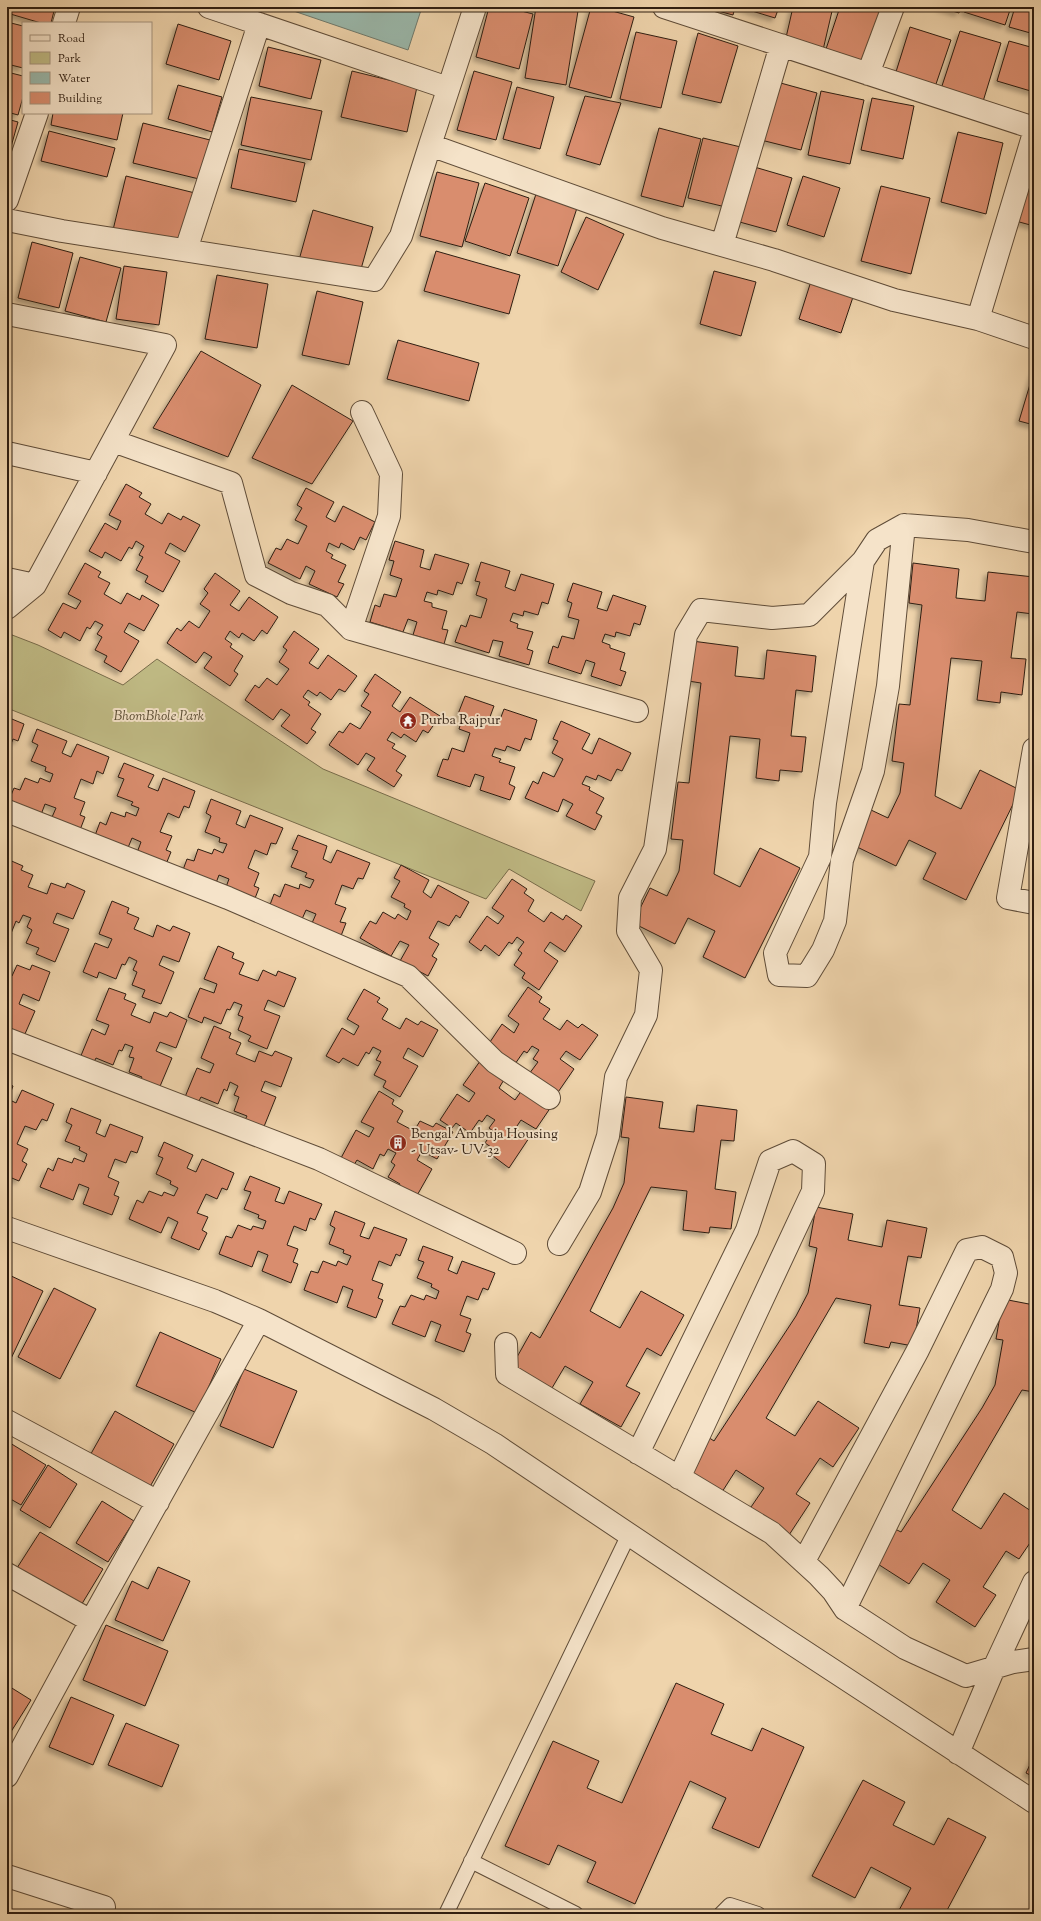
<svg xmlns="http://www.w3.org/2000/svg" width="1041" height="1921" viewBox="0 0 1041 1921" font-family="'Sorts Mill Goudy',serif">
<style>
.green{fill:#c0bb85;stroke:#786c4b}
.water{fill:#9ab8ab;stroke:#6f7a6d}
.building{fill:#d98d6e;stroke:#2f1e11;filter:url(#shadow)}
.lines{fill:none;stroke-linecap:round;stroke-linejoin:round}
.lane-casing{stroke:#5f4c38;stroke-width:16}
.street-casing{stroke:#5f4c38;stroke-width:24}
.lane{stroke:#f5e3c9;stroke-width:14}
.street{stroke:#f5e3c9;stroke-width:22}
.labels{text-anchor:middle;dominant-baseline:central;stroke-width:4;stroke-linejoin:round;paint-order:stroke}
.park-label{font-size:14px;font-style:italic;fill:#5a4d34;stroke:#f5e3c9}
.poi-label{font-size:14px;fill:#2f1e11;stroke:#f5e3c9;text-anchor:start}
</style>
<defs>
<filter id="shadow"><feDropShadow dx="-3.5" dy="3.5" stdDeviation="2" flood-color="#0004"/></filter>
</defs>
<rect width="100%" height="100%" fill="#efd4ac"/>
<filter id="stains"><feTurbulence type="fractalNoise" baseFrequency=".005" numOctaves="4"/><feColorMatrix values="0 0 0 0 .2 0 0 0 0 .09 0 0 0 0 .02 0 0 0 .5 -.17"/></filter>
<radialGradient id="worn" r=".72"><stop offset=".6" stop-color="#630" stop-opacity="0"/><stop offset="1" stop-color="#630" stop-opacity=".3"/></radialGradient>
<path class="green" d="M7,633l31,12 85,40 34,-26 166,110 272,112 -14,30 -72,-42 -23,30 -479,-191z"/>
<path class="water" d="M282,7h140l-14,43z"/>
<path class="building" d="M7,7h48l-4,16h-10l-34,-10z
M489,7h17l27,7 -14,55 -43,-12z
M536,7h18l24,4 -12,74 -41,-7z
M591,7h7l36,10 -23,81 -42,-11z
M703,7h32l-2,8z
M739,7h40l-4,11z
M793,7h40l-10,43 -38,-8z
M840,7h47l-17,59 -45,-14z
M939,7h22l-2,6z
M965,7h46l-6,18 -41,-13z
M1015,7h19v27l-25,-7z
M7,22l16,4v42l-16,-4z
M178,24l53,17 -12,39 -53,-16z
M910,27l41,13 -16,47 -40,-12z
M960,31l41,12 -20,65 -42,-13z
M636,32l41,9 -16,67 -41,-9z
M698,33l40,13 -17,57 -39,-9z
M1009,41l25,7v44l-37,-11z
M268,47l53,13 -10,39 -52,-13z
M352,71l65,16 -10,45 -66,-15z
M474,71l38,11 -16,58 -39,-10z
M7,72l16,4v21l-5,18 -11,-3z
M777,82l40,11 -16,57 -40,-10z
M178,85l44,12 -10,35 -44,-13z
M517,87l37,10 -14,52 -37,-10z
M821,91l43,9 -14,64 -42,-9z
M585,96l36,7 -21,62 -34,-10z
M251,97l71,14 -11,49 -70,-15z
M872,98l42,8 -11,53 -42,-9z
M53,113h70l-6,27 -66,-15z
M7,119l11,3 -11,39z
M143,123l67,17 -11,39 -66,-16z
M659,128l42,11 -18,68 -42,-11z
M49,131l66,17 -8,29 -66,-16z
M958,132l45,11 -17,71 -45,-12z
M703,138l42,10 -15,60 -42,-10z
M239,149l66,14 -9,39 -65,-14z
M1034,160v66l-22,-6z
M751,166l41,12 -16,54 -40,-11z
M437,172l42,11 -17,64 -42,-11z
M126,176l69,17 -14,54 -68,-17z
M803,176l37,12 -16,49 -37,-12z
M485,183l44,15 -19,58 -45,-15z
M881,186l49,12 -19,76 -50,-13z
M536,194l41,14 -19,58 -41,-13z
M313,210l60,17 -14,49 -60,-16z
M586,217l38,17 -26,56 -37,-18z
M32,242l41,11 -14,55 -41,-10z
M436,251l84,24 -11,39 -85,-23z
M80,257l41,11 -15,54 -41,-11z
M124,266l43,6 -8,53 -43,-6z
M714,271l42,11 -15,54 -41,-12z
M217,275l51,9 -11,64 -52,-9z
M812,278l43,13 -14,42 -42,-14z
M317,291l46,11 -14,63 -47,-10z
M398,340l81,23 -10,38 -82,-22z
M201,351l60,34 -33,72 -75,-29z
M1034,371v54l-15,-4z
M292,385l61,36 -41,63 -60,-26z
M126,484l16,9 -3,4 12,7 -6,10 17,10 6,-11 13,7 2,-4 17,9 -15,27 -15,-9 -5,10 15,8 -17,31 -18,-10 3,-6 -12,-6 7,-13 -4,-2 5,-9 -8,-5 -4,8 -3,-2 -8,14 -16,-9 -3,6 -13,-7 16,-28 12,7 4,-9 -12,-6z
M306,488l28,14 -8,15 9,5 8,-16 32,16 -9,18 -6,-3 -6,13 -13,-7 -2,5 -10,-5 -3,8 7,4 -2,3 15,7 -8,17 6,2 -7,13 -28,-13 6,-13 -9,-5 -6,13 -32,-16 8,-15 5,2 6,-11 11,5 9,-18 -12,-6 7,-12 -5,-3z
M395,541l29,9 -4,17 10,3 5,-16 34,10 -7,20 -5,-2 -4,13 -15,-5 -1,5 -10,-3 -3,9 8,2v4l15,4 -5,18 6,1 -4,14 -31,-9 4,-13 -9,-3 -5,13 -33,-10 5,-17 5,2 4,-13 12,3 6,-18 -12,-4 4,-14 -5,-1z
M481,562l29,9 -5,16 10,4 6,-17 33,10 -6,20 -6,-2 -4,13 -14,-4 -1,5 -10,-3 -3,8 8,3 -1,4 16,4 -6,17 6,2 -4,14 -30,-9 4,-14 -10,-2 -4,13 -34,-11 6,-17 5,2 4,-12 11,3 6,-19 -11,-4 4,-13 -5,-1z
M85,563l16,9 -3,5 12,6 -6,11 17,10 6,-11 13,7 2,-5 17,10 -15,26 -15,-8 -5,9 15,9 -18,31 -17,-10 3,-6 -12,-6 7,-13 -5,-3 6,-9 -8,-4 -5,8 -3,-2 -7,14 -16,-9 -3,6 -13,-8 15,-27 13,6 5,-8 -13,-7z
M913,563l46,6 -3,29 29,3 3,-29 46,5 -1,37 -16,-2 -6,46 15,1 -4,36 -21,-3 -1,11 -23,-3 5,-39 -31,-3 -16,138 26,13 19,-39 40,20 -54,110 -43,-21 13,-26 -27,-13 -13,26 -43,-21 18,-35 17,8 12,-25 4,-30 -12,-2 7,-57 11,1 12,-100 -13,-2z
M215,573l25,18 -10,14 9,6 10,-14 29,20 -11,17 -5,-4 -8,11 -12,-8 -3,5 -9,-7 -5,8 7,5 -2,3 13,9 -9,15 4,3 -8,12 -26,-18 8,-11 -8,-5 -8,11 -29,-20 10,-15 4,3 8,-10 10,7 11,-17 -10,-7 8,-11 -4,-4z
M573,583l29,9 -5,16 10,3 6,-16 33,11 -6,19 -6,-2 -4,13 -14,-4 -1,5 -10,-3 -3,8 8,3v3l15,5 -5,17 6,2 -5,14 -30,-10 4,-13 -9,-3 -5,14 -33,-11 5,-17 5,2 4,-12 12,3 5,-19 -11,-3 4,-14 -5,-2z
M294,631l25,18 -10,14 9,6 10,-14 29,21 -12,16 -6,-3 -8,11 -11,-8 -3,4 -9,-6 -5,7 7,5 -2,3 13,9 -10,15 5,3 -9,12 -26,-18 9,-11 -9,-6 -8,11 -28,-20 10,-15 4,3 8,-10 10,7 12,-16 -10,-7 8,-12 -4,-3z
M692,641l46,6 -3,29 29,3 3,-29 49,6 -4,36 -16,-2 -5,46 15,1 -4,35 -22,-2 -1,11 -23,-3 4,-39 -30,-3 -16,138 26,13 20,-39 40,20 -55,110 -42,-21 12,-26 -27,-13 -13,26 -42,-21 17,-35 17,8 12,-25 4,-31 -12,-1 7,-57 11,1 12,-100 -13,-2z
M375,674l26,18 -9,14 8,6 10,-15 30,19 -12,17 -5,-3 -7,12 -12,-8 -3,4 -9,-6 -5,8 8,4 -3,4 14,8 -10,15 6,4 -8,12 -27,-17 8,-12 -9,-5 -8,12 -29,-20 10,-14 4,2 7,-10 10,6 11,-17 -10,-6 8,-12 -5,-3z
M465,696l29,10 -6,16 10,3 6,-16 33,11 -6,20 -6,-2 -5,13 -13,-5 -2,5 -10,-3 -3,8 9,3 -2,3 16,5 -6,17 6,3 -5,13 -30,-10 4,-13 -9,-3 -5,13 -33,-11 6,-17 5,1 4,-12 12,4 6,-19 -11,-4 4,-13 -5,-2z
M7,717l17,7 -6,17 -5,-2 -5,12z
M561,721l29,13 -8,15 10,5 7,-16 32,15 -9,18 -5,-2 -6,12 -13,-6 -2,5 -10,-4 -4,8 8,3 -1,3 15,8 -8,15 6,3 -7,14 -29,-14 7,-12 -10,-5 -5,13 -33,-14 8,-17 5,3 5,-12 11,5 9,-18 -11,-6 6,-12 -5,-2z
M37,729l30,12 -5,12 9,4 6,-13 32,13 -6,17 -6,-3 -4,13 -12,-5 -7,19 11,4 -5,13 5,2 -7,18 -29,-11 7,-16 -11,-4 -6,16 -32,-15 7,-17 6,2 5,-12 13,5 2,-5 10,4 3,-8 -8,-3 1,-4 -15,-6 7,-16 -6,-3z
M124,763l30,12 -6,12 10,4 5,-13 32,13 -6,17 -5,-2 -5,12 -11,-5 -8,19 12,4 -6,14 5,2 -7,17 -29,-11 6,-16 -9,-4 -7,17 -32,-14 7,-19 6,3 5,-13 14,5 1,-5 10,4 3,-8 -8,-3 2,-3 -16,-6 7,-17 -6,-2z
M211,799l30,12 -5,13 9,4 5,-13 33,13 -7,16 -5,-1 -4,12 -12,-5 -7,18 11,5 -5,13 5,2 -7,18 -29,-11 6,-16 -10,-4 -6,16 -33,-13 7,-19 7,2 4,-12 14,5 2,-5 9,4 4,-9 -8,-2 1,-4 -15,-6 6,-16 -5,-3z
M298,835l29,11 -4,13 8,4 6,-13 33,13 -7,16 -5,-1 -5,11 -11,-4 -7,19 11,4 -6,14 6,1 -7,18 -30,-11 7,-16 -10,-4 -7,16 -32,-13 7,-19 6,3 5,-13 14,5 1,-5 10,4 4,-8 -9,-3 2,-4 -16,-6 7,-16 -6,-2z
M7,859l16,7 -2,4 12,5 -5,12 19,7 4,-11 14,5 2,-5 18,8 -12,28 -16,-6 -4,10 16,6 -14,33 -19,-8 3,-6 -13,-5 6,-13 -5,-3 4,-9 -8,-3 -4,8 -3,-2 -6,15 -3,-1z
M401,865l28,15 -6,12 8,6 7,-13 31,17 -9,16 -4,-3 -7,11 -11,-5 -9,17 10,6 -7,12 5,3 -9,17 -28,-15 9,-16 -9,-4 -9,15 -31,-18 10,-17 6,3 7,-12 12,7 3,-5 9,6 4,-9 -7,-4 1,-3 -14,-7 9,-16 -6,-3z
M512,879l15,10 -3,4 10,7 -6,11 16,11 7,-10 12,8 3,-5 16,11 -17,26 -15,-10 -6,9 14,10 -19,29 -17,-12 3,-5 -11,-8 8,-12 -4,-3 6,-8 -7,-5 -5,7 -3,-2 -10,14 -14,-11 -4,6 -12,-9 18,-26 11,8 6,-8 -12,-8z
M112,901l17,7 -2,5 12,5 -5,11 19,8 4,-12 13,6 3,-5 17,7 -11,29 -16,-6 -4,9 15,7 -13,32 -19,-7 3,-7 -13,-5 5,-13 -4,-2 4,-9 -8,-4 -4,8 -3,-1 -6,15 -17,-7 -2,6 -14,-6 12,-29 13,5 4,-9 -13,-5z
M218,946l16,7 -2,5 12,5 -5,11 19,7 5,-11 13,6 2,-5 18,7 -12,29 -16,-7 -4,10 16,6 -13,33 -19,-8 3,-5 -13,-6 5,-13 -5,-2 4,-10 -8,-3 -4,8 -3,-1 -6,15 -17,-7 -2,6 -14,-6 12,-29 14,5 3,-9 -13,-5z
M17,965l13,5 2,-5 18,7 -11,29 -16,-7 -4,10 16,7 -14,32 -14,-6v-63l5,2z
M528,987l14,10 -3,5 11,7 -7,10 17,11 7,-10 11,8 4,-4 16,11 -18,25 -14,-9 -6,8 14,10 -20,29 -25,-24 9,-12 -5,-3 6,-9 -7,-4 -5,7 -3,-2 -9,13 -31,-13 18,-27 12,9 5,-9 -11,-8z
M109,988l17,6 -2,5 12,5 -5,11 19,8 4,-11 13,5 3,-5 17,8 -11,28 -16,-6 -4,9 16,7 -14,33 -19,-8 3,-6 -13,-5 5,-14 -5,-1 4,-10 -8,-3 -3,7 -3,-1 -6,15 -17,-7 -3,6 -13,-6 12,-29 13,6 4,-10 -13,-5z
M364,989l16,9 -3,4 11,7 -6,10 18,10 6,-11 12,7 3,-4 17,9 -15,27 -15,-9 -5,10 15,8 -18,31 -17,-10 3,-6 -12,-6 7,-13 -5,-2 5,-9 -8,-4 -4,7 -3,-2 -8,14 -15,-8 -4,5 -13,-7 16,-28 12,7 5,-9 -12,-7z
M214,1026l17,7 -2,5 12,5 -5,11 19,8 4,-11 13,5 3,-5 17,7 -11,29 -16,-6 -4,10 15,6 -13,32 -19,-7 3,-6 -13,-5 5,-14 -5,-2 4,-9 -8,-4 -3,9 -3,-2 -6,15 -17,-7 -3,6 -13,-6 12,-29 13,5 4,-9 -13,-6z
M483,1057l22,21 -6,10 16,12 7,-10 31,14 -17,25 -15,-9 -6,9 14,9 -20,30 -16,-12 4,-5 -12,-8 8,-12 -4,-3 6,-8 -8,-5 -5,7 -3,-2 -9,13 -14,-10 -4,5 -12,-8 17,-26 12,8 6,-9 -12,-8z
M7,1083l6,3 -5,13 8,4 6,-13 32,14 -7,17 -5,-2 -6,11 -11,-4 -8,18 11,5 -6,12 5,3 -8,17 -12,-5z
M379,1091l15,9 -2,4 11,7 -6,11 17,9 6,-10 13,6 3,-4 17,9 -16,27 -15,-8 -5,9 15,9 -17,30 -18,-10 3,-5 -12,-7 7,-12 -4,-3 5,-9 -8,-4 -4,7 -4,-2 -7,15 -16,-9 -3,5 -13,-7 15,-28 13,7 5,-9 -13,-6z
M626,1097l37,5 -4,26 35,4 3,-27 40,5 -3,31 -13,-1 -6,49 21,3 -5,37 -21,-2 -1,6 -26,-3 4,-39 -36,-4 -61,124 30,17 21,-37 43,24 -23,41 -14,-8 -21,38 14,7 -19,34 -41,-23 13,-22 -28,-16 -13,22 -40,-22 19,-34 9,6 73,-130 11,-25 5,-45 -8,-1z
M71,1108l30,12 -5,13 9,4 5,-13 33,13 -6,16 -6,-2 -5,12 -11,-4 -7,18 11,5 -5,13 5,2 -7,18 -29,-11 6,-16 -10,-4 -6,16 -33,-13 8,-19 5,3 5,-13 14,5 2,-5 10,4 3,-8 -8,-4 1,-3 -15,-6 7,-16 -6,-3z
M164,1142l29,13 -6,13 9,4 6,-13 32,14 -7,17 -5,-2 -5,11 -11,-5 -9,19 11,4 -6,13 5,3 -8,17 -28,-12 7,-16 -10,-5 -7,16 -32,-14 8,-19 6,3 6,-12 13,5 2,-4 10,4 4,-8 -8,-4 1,-3 -15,-7 7,-16 -5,-2z
M250,1176l30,12 -5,13 9,3 5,-13 33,13 -7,16 -5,-2 -4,13 -12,-5 -7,19 11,4 -5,13 5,2 -7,19 -29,-12 6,-16 -10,-4 -6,16 -33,-13 7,-18 6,2 6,-13 13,5 2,-4 10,3 3,-8 -8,-3 1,-3 -15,-6 7,-17 -7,-2z
M816,1207l37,7 -5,26 34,7 5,-27 40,8 -6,30 -13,-2 -9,49 21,3 -7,38 -22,-4 -2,6 -25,-5 7,-38 -35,-7 -70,120 29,18 23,-35 41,27 -26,39 -13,-9 -24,36 14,9 -21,32 -40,-25 15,-22 -28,-18 -14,22 -38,-25 21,-32 9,6 82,-125 12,-23 9,-45 -8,-2z
M335,1211l30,12 -5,13 9,3 5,-12 33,12 -7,17 -4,-2 -5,12 -12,-5 -7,19 11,4 -5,14 5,2 -7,18 -29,-11 6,-17 -10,-4 -6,17 -33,-13 7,-19 7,2 5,-12 13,5 2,-5 9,4 4,-9 -8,-3 1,-3 -15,-6 6,-16 -5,-3z
M423,1246l30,11 -5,13 9,4 5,-13 33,12 -7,17 -5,-2 -5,12 -11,-4 -7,19 11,4 -5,13 5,2 -7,18 -29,-11 6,-16 -10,-4 -6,16 -33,-13 8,-18 5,1 6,-12 13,5 2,-5 10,4 3,-8 -8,-4 1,-3 -15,-6 7,-16 -6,-2z
M7,1274l36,17 -36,76z
M54,1288l42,21 -36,70 -42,-22z
M1003,1299l31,6v87l-12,-2 -70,120 29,19 23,-36 30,20v24l-15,22 -13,-8 -23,36 13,8 -21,32 -39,-25 14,-22 -27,-17 -14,21 -39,-25 21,-32 10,5 81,-124 13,-23 8,-45 -7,-1z
M160,1332l61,27 -24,54 -61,-27z
M244,1369l53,22 -24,57 -53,-22z
M115,1411l59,33 -27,48 -59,-33z
M10,1443l36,22 -25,40 -14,-8v-48z
M48,1465l29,19 -27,44 -30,-18z
M102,1501l32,20 -26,41 -32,-19z
M40,1532l63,37 -23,38 -63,-39z
M158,1567l32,14 -27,60 -48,-21 17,-39 16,8z
M106,1625l62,26 -23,55 -62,-26z
M676,1683l48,21 -13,30 41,17 10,-23 42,19 -45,101 -47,-20 14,-30 -36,-17 -55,123 -48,-22 9,-20 -38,-17 -9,20 -44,-19 48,-105 46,20 -12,27 35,15z
M7,1685l24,15 -24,38z
M71,1697l43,18 -21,50 -44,-18z
M126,1723l53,22 -17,42 -54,-22z
M1034,1756v21l-8,-4z
M863,1780l42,22 -12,23 41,20 14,-27 38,19 -41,77h-48l14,-26 -40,-21 -16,31 -43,-22z"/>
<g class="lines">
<g class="lane-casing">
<path id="lane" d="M471,1861l105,53
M446,1914l183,-380
M721,1914l9,-9 28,9"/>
</g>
<g class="street-casing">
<path id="street" d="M209,7l239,81
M475,7l-45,138 232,83 112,32 120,40 84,19 56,19
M664,7l370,121
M64,23l5,-16
M868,74l25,-67
M7,200l30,-87
M7,220l55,11 312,49 27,-44 29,-91
M722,245l59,-200
M186,250l73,-226
M7,314l158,31 -130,240 -28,23
M978,319l56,-186
M113,441l118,42 25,92 35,18 36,12 24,24 286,82
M7,453l89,20
M863,561l-38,242 -5,54 -45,96 4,22 28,1 16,-26 12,-29 7,-61 31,-89 15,-85 16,-161
M7,579l28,6
M351,629l38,-113 2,-42 -29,-62
M1034,749l-26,149 26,5
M7,811l221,87 180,78 87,86 54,36
M7,1039l312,120 196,94
M7,1228l208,73 44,19 175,89 60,35 288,193 252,165
M559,1244l31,-52 18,-56 8,-59 30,-62 5,-45 -23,-39 2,-33 25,-49 31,-214 15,-25 71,8 37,-3 54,-54 14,-21 27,-15 64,5 66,12
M506,1344l1,30 265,159 47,43 14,15 12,18 60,39 61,28 47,-14 21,-3
M7,1421l151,81
M638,1453l109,-223 23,-69 23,-10 21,13 -1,27 -134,287
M804,1561l114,-211 49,-100 15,-3 20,10 4,16 -4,16 -157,320
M7,1574l84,47
M958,1753l36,-85 40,-86
M7,1776l84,-155 168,-301
M7,1876l97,31"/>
</g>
<use href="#lane" class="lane"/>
<use href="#street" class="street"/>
</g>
<defs>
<g id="temple-disc" transform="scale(0.9)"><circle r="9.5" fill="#8f2418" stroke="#f5e3c9"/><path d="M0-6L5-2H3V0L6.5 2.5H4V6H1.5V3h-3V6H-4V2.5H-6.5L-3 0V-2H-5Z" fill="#fff"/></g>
<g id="building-disc" transform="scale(0.9)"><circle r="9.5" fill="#8f2418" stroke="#f5e3c9"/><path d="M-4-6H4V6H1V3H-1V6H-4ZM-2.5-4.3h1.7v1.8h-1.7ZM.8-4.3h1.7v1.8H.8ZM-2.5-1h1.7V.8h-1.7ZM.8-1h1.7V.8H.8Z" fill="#fff"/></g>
</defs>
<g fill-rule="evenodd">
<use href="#temple-disc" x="408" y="721"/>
<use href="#building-disc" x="398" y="1143"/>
</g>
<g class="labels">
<g class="park-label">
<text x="159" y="717">BhomBhole Park</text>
</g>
<g class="poi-label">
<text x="421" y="721">Purba Rajpur</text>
<text x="411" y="1135">Bengal Ambuja Housing<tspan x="411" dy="16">- Utsav- UV-32</tspan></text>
</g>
</g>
<rect width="1041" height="1921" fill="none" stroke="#efd4ac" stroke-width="24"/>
<rect x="8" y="8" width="1025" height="1905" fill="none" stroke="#2f1e11" stroke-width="2"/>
<rect x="12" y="12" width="1017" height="1897" fill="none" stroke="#2f1e11"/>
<rect x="22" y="22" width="130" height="92" fill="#f5e3c9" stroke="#a6947f"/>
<rect x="30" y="35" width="20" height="6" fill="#f5e3c9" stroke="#a6947f"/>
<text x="58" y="42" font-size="12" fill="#2f1e11">Road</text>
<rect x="30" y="52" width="20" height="12" fill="#c0bb85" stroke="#a6947f"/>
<text x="58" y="62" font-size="12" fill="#2f1e11">Park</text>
<rect x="30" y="72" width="20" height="12" fill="#9ab8ab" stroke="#a6947f"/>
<text x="58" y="82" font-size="12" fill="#2f1e11">Water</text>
<rect x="30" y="92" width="20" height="12" fill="#d98d6e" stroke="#a6947f"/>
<text x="58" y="102" font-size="12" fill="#2f1e11">Building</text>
<rect width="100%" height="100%" filter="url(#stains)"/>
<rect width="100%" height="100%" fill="url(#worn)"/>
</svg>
